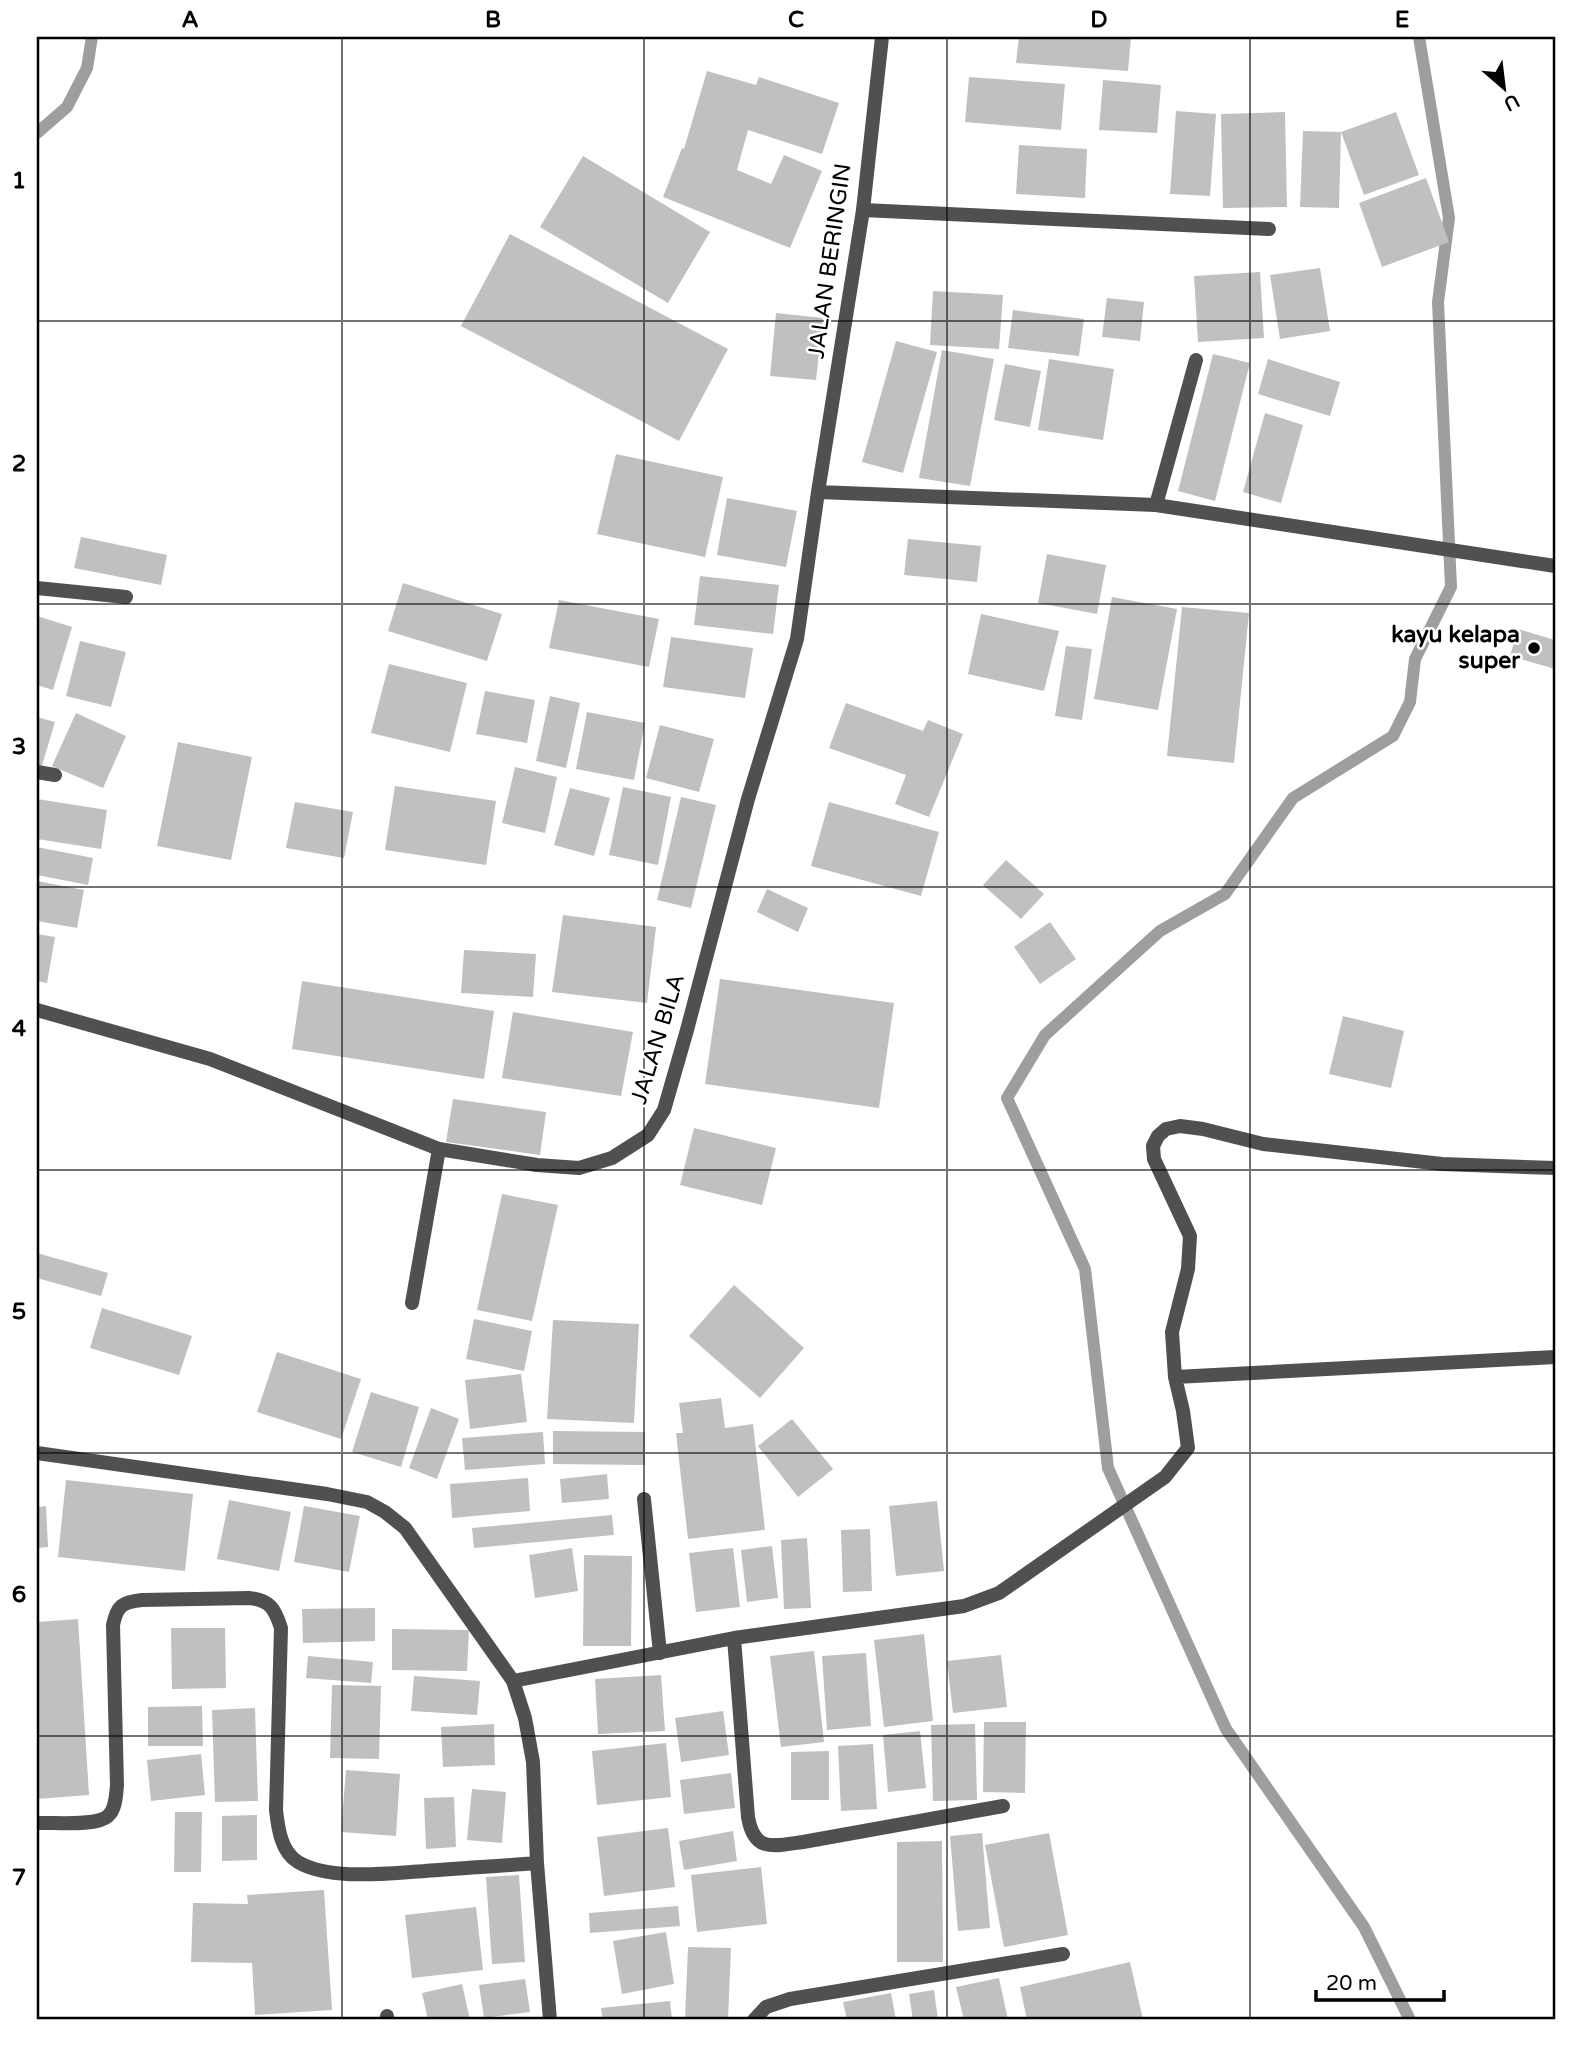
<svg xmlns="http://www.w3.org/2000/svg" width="1592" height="2057" viewBox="0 0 1592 2057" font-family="'Varela Round',sans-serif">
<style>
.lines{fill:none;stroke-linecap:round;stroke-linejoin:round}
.stream{stroke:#9e9e9e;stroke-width:12}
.building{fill:#c0c0c0}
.minor{stroke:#505050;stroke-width:14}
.tertiary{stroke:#505050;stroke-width:14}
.grid{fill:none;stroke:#000;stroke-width:2;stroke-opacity:0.55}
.poi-dot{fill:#000;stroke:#fff;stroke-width:2.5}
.labels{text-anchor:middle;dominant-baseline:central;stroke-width:5;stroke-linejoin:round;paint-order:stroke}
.street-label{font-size:23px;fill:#000;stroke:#fff}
.poi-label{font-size:23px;font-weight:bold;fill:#000;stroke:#fff;text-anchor:end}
.neatline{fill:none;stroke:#000;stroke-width:2.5}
.grid-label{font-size:23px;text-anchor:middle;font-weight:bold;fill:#000}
</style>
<rect width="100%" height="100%" fill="#fff"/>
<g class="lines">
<path class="stream" d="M37,133l30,-26 20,-39 5,-31
M1410,2020l-46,-93 -138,-198 -118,-261 -23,-199 -78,-171 38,-63 115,-104 65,-37 68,-96 100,-62 17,-34 5,-43 36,-72 -13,-285 11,-84 -30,-181"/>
</g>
<path class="building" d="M1019,37h112l-3,34 -112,-8z
M707,71l49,14 3,-8 80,26 -17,51 -74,-24 -11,40 34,14 13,-29 38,16 -32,77 -127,-51 19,-49 2,1z
M969,77l96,7 -4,46 -96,-8z
M1103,80l58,5 -4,48 -58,-3z
M1176,111l40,3 -6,82 -40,-2z
M1285,112l2,95 -64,1 -2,-94z
M1396,112l23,63 -55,20 -23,-63 -2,76 -39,-1 3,-76 38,1z
M1019,145l68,4 -2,49 -69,-4z
M583,156l127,76 -42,71 -128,-76z
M1426,178l23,64 -67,25 -23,-64z
M510,234l218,115 -49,92 -218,-115z
M1320,268l10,63 -50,8 -10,-64z
M1260,272l4,66 -66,4 -4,-66z
M933,291l70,4 -4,54 -69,-4z
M1107,298l37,4 -4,39 -38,-4z
M1013,310l71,9 -5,37 -71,-8z
M776,313l47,5 -7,62 -46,-4z
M896,341l41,11 -34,121 -41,-11z
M942,350l52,9 -24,127 -51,-8z
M1213,354l37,9 -35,138 -37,-10z
M1049,359l65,10 -11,71 -65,-10z
M1268,359l72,23 -10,34 -72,-22z
M1005,364l36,7 -11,56 -36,-7z
M1265,413l38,12 -22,78 -38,-11z
M616,454l107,23 -18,80 -108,-23z
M727,498l70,13 -11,56 -69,-12z
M81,537l86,18 -6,30 -87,-17z
M908,539l73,7 -4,36 -73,-7z
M1047,554l59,11 -9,49 -59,-11z
M700,576l79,9 -6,49 -79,-9z
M403,583l99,31 -15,47 -99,-30z
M1112,597l65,12 -19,101 -64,-11z
M559,600l100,19 -10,48 -100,-19z
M1182,607l67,6 -15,150 -67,-7z
M981,614l78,17 -15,60 -76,-17z
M37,616l35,11 -19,63 -16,-5z
M1518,629l37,11v29l-45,-13z
M671,637l82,11 -8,50 -82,-11z
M80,641l46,11 -15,55 -45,-11z
M1066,646l26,3 -10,71 -27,-4z
M389,664l78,19 -17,69 -79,-19z
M485,691l50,9 -8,43 -51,-9z
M550,696l30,7 -14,65 -30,-7z
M846,703l77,28 5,-11 35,14 -34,83 -34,-13 11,-29 -77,-27z
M587,712l58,11 -11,57 -58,-11z
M76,713l50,23 -23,52 -51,-22z
M37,717l18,5 -14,47 -4,-1z
M660,725l54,14 -15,53 -53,-14z
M178,742l74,15 -21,103 -74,-14z
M515,767l42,10 -12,56 -43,-10z
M395,786l101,15 -10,64 -101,-15z
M623,787l48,10 -13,68 -49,-10z
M570,788l40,10 -16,58 -40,-11z
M681,797l35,8 -25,103 -34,-8z
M37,799l70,11 -6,39 -64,-10z
M295,802l58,10 -9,46 -58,-10z
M829,802l110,30 -18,64 -110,-30z
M37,847l56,11 -5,27 -51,-10z
M1006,860l38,34 -23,25 -38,-34z
M37,881l47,9 -7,38 -40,-7z
M767,889l41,19 -10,24 -41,-20z
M563,915l93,12 -9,76 -95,-11z
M1050,922l26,37 -36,25 -26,-37z
M37,934l18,3 -8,46 -10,-2z
M464,950l72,4 -3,43 -72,-4z
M720,979l174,24 -15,105 -174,-24z
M302,981l192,30 -10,68 -192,-30z
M513,1012l120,20 -12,64 -119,-18z
M1343,1016l61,15 -13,57 -62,-14z
M453,1099l93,13 -6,43 -94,-13z
M694,1128l82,20 -14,57 -82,-20z
M502,1194l56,11 -26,116 -55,-11z
M37,1253l71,20 -7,23 -64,-18z
M734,1285l70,63 -44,50 -71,-62z
M102,1308l90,28 -13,39 -89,-27z
M474,1319l58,12 -8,40 -58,-12z
M553,1320l86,4 -5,99 -87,-4z
M277,1352l84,27 -20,60 -84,-27z
M521,1374l6,48 -57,7 -5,-49z
M371,1392l48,15 -18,60 -49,-15z
M721,1398l4,30 28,-4 12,106 -77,9 -12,-106h7l-4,-30z
M431,1408l28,11 -22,60 -28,-11z
M792,1419l41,50 -35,28 -40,-51z
M553,1431l92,1v33l-92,-1z
M543,1432l2,32 -80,6 -3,-32z
M607,1474l2,25 -47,4 -2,-24z
M528,1478l2,33 -78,7 -2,-34z
M66,1480l127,14 -8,77 -127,-14z
M229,1500l62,12 -12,59 -62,-12z
M937,1501l7,70 -48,5 -7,-70z
M46,1506l2,41 -11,1v-41z
M304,1506l56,10 -11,56 -55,-10z
M612,1515l2,20 -140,13 -2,-20z
M870,1529l2,62 -29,1 -2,-62z
M807,1538l4,70 -27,1 -3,-69z
M772,1546l6,52 -31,4 -6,-52z
M572,1548l6,43 -43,7 -6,-43z
M733,1548l7,59 -44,5 -7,-59z
M584,1555l48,1 -1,90h-48z
M375,1608v33l-72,2 -1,-34z
M78,1619l11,176 -52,4v-177z
M171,1628h54l1,60 -54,1z
M392,1629l77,1 -2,41 -75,-1z
M924,1634l9,87 -49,6 -10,-87z
M814,1651l10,91 -43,5 -11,-91z
M866,1653l5,73 -44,4 -5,-74z
M1001,1655l6,52 -54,6 -6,-52z
M308,1656l65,6 -2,21 -65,-5z
M661,1675l4,56 -67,3 -3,-55z
M414,1676l66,5 -3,34 -66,-4z
M332,1685l49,1 -2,73 -49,-1z
M202,1706l1,40h-55v-39z
M255,1708l3,93 -43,1 -3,-92z
M723,1711l6,44 -48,7 -6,-44z
M984,1722h42l-1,71 -42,-1z
M494,1724l1,41 -52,2 -2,-40z
M975,1724l2,76 -44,1 -2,-76z
M920,1731l6,57 -38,4 -5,-57z
M666,1743l5,54 -74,8 -5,-54z
M873,1744l4,65 -36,2 -3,-65z
M829,1751v49h-38v-48z
M201,1754l4,41 -54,6 -4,-41z
M346,1770l54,4 -4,62 -55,-4z
M731,1773l4,35 -51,6 -4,-34z
M472,1789l34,3 -4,51 -35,-3z
M454,1797l2,50 -30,2 -2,-51z
M175,1812h27l-1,60h-27z
M257,1815v45l-35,1v-45z
M668,1828l7,59 -71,9 -7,-59z
M733,1831l4,30 -53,9 -5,-29z
M982,1833l8,95 -32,3 -8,-95z
M1049,1833l19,102 -64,12 -19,-102z
M942,1841l1,121h-46v-120z
M761,1867l6,57 -70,8 -6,-57z
M519,1875l6,87 -33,2 -6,-87z
M324,1890l8,120 -77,5 -3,-52 -61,-1 2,-59 55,1 -1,-9z
M678,1906l2,20 -90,7 -1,-20z
M476,1907l7,63 -71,8 -7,-63z
M666,1932l8,52 -52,10 -9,-53z
M688,1947l43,1 -3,72 -43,-1z
M1130,1962l13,58h-116l-7,-33z
M999,1978l9,42h-44l-8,-33z
M525,1979l5,33 -46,6 -5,-33z
M462,1984l8,36h-42l-6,-27z
M934,1990l4,30h-25l-4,-26z
M891,1993l5,27h-49l-4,-18z
M670,2001l2,19h-69l-2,-12z"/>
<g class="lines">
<path class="minor" d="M863,210l406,19
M1156,505l40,-145
M37,588l89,9
M37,772l18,3
M412,1303l27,-154
M1175,1377l380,-20
M37,1453l290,41 40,8 18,10 20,16 108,153 12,37 8,44 4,101 13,157
M644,1499l16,154
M734,1638l14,179c6,36 26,29 55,25l200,-36
M513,1681l221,-43 230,-32 35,-13 166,-116 23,-29 -5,-37 -8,-34 -3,-45 16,-63 2,-33 -36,-77 -1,-13 5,-10 8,-7 14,-3 23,3 60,15 179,20 113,4
M37,1823c16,-1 59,4 71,-7 8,-7 8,-21 9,-31l-4,-160c4,-19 9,-23 29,-25l107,-2c21,2 26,11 32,30l-5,182c2,18 5,42 22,52 32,19 91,11 127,9 37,-3 75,-5 112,-8
M387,2020v-4
M754,2020l12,-13 24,-8 273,-45"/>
<path class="tertiary" d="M818,492l338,13 399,61
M37,1010l173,49 229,90 98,16 42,3 33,-10 36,-23 16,-25 23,-80 61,-231 49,-160 21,-147 45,-282 19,-173"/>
</g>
<path class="grid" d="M342,37v1983M644,37v1983M947,37v1983M1250,37v1983M37,321h1518M37,604h1518M37,887h1518M37,1170h1518M37,1453h1518M37,1736h1518"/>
<circle class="poi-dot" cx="1534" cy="648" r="7"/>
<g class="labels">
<g class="street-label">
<text transform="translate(830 261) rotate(-82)">JALAN BERINGIN</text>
<text transform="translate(658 1039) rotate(-73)">JALAN BILA</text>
</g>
<g class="poi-label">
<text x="1520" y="635">kayu kelapa<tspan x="1520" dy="26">super</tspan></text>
</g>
</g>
<rect width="1592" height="2057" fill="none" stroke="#ffffff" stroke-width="77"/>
<g transform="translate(1504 88) rotate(152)" stroke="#ffffff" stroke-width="5" paint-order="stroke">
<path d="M0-5L12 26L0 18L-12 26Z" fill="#000000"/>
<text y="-10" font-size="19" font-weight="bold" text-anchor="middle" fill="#000000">U</text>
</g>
<path d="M1316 1990v10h128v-10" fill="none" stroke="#000000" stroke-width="3.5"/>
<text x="1326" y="1990" font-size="21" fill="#000000" stroke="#ffffff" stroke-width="5" paint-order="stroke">20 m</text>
<rect x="38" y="38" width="1516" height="1980" class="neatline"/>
<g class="grid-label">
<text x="190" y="27">A</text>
<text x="493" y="27">B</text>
<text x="796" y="27">C</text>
<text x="1099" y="27">D</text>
<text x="1402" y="27">E</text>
<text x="19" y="188">1</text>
<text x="19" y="471">2</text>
<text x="19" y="754">3</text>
<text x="19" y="1036">4</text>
<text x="19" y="1319">5</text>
<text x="19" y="1602">6</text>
<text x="19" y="1885">7</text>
</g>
</svg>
